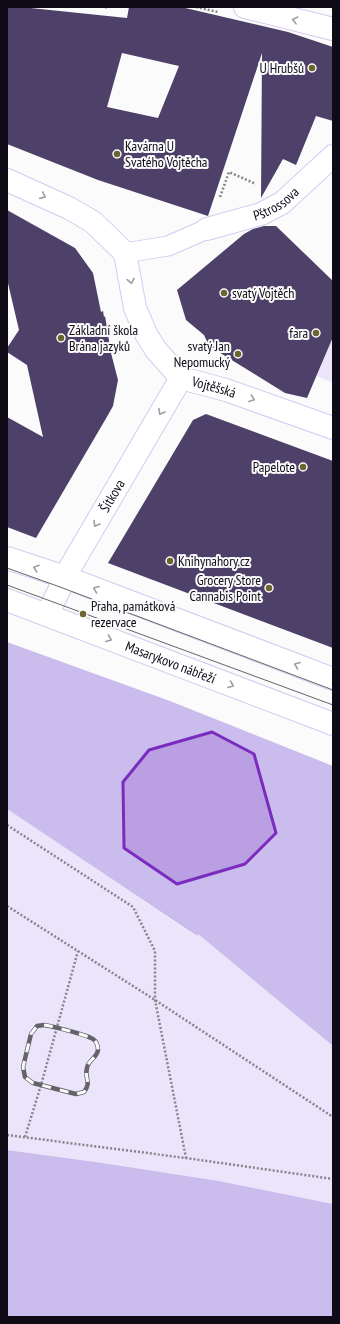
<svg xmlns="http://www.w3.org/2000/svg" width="340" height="1324" viewBox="0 0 340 1324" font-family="'PT Sans Narrow',sans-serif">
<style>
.green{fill:#ebe5fb}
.water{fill:#cabded}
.building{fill:#4d4069;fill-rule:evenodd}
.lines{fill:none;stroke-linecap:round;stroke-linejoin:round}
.service-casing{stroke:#d4cbef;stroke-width:21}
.minor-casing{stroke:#d4cbef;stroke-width:24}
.path{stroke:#86848a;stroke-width:2.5;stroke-dasharray:2 2;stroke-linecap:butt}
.service{stroke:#fff;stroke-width:19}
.minor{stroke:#fff;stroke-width:22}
.tram{stroke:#65626a;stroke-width:1}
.rail-casing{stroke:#65626a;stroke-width:4.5}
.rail{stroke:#fbfbfb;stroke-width:3;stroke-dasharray:9;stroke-linecap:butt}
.oneway{stroke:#9f9da2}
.marked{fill:#7b2cbf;fill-opacity:0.2;stroke:#7b2cbf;stroke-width:3;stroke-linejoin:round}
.poi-dot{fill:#6a6531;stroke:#fbfbfb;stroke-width:1.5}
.labels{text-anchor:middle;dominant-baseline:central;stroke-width:4;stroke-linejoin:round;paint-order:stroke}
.poi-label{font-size:14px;fill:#0e0a16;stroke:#fbfbfb;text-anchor:end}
.street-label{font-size:14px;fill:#0e0a16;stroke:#fbfbfb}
</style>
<rect width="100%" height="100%" fill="#fbfbfb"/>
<path class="green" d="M333,337v46l-16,-7z
M7,809l189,127 2,-2 135,112v158l-114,-23 -116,-18 -96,-13z"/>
<path class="water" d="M7,642l163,59 163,65v280l-135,-112 -1,2 -190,-127z
M7,1150l96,13 116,18 114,23v113h-326z"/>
<path class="building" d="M7,7h14l106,11 2,-11h52l107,25 45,15v74l-17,-5 -20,49 -13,-6 -22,39 1,-145 -54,163 -110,-36 -91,-36zM122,53l57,13 -21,52 -51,-11z
M7,210l68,38 18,25 8,39 2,-1 1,6 1,-1 6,37 7,27 -5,26 -5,9 -72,123 -29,-11v-110l36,20 -16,-72 -20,-13v-4l12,-18 -12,-51z
M264,226h12l57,55v56l-26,61 -22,-5 -76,-47 -5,-11 -18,-15 -9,-30 67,-56 9,-5z
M206,414l127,47v187l-225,-85 85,-143z"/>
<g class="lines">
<g class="service-casing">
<path id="service" d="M125,253l43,-7 39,-17"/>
</g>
<g class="minor-casing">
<g id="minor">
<path d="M245,7l88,22"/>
<path id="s1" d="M7,180l62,28 24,14 32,31 10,55 11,26 10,16 25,28 45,12 107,38"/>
<path id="s2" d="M207,229l54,-15 21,-11 51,-47"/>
<path d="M7,558l58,19 268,102"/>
<path id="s3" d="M7,600l326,124"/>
<path id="s4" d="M47,615l24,-49 110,-188"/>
</g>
</g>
<path class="path" d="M196,7l22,5
M105,8l1,-1
M220,197l9,-25 27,12
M7,825l126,82 22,44v49l31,158
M7,906l148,94 178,117
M7,1135l179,23 147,21
M25,1137l16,-52 37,-134"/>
<use href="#service" class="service"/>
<use href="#minor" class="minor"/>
<path class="tram" d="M7,568l53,19 273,103
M7,585l326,120"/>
<g class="rail-casing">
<path id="rail" d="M44,1025c8,1 43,10 49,14 3,2 5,6 5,11 -1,8 -10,10 -11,18 -3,10 5,14 -3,24l-8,2 -4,-1 -39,-10 -8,-6 -2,-10 8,-33 6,-8z"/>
</g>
<use href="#rail" class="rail"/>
</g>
<defs><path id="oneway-chevron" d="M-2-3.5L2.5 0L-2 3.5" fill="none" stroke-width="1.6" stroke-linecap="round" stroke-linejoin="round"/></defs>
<g class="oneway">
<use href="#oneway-chevron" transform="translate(295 20) rotate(-166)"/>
<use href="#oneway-chevron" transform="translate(43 196) rotate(24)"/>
<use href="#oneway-chevron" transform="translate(131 281) rotate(80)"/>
<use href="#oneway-chevron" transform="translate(252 399) rotate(20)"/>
<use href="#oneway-chevron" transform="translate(161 412) rotate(120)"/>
<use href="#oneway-chevron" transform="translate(96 524) rotate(120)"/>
<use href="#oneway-chevron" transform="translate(36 568) rotate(-161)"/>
<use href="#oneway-chevron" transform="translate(96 589) rotate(-159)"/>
<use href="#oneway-chevron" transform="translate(109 639) rotate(21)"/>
<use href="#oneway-chevron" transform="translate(297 665) rotate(-159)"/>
<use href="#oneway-chevron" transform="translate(231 685) rotate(21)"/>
</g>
<path class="marked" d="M212,732l42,22 22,79 -31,31 -68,20 -53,-36 -1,-66 26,-32z"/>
<g class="poi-dot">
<circle cx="312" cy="68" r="4"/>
<circle cx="117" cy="154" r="4"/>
<circle cx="224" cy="293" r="4"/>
<circle cx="316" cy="333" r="4"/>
<circle cx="61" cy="338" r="4"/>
<circle cx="238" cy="354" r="4"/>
<circle cx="303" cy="467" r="4"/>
<circle cx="170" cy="561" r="4"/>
<circle cx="269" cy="588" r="4"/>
<circle cx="83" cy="614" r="4"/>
</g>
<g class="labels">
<g class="poi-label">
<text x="304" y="68">U Hrubšů</text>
<text x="125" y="146" text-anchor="start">Kavárna U<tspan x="125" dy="16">Svatého Vojtěcha</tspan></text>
<text x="232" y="293" text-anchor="start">svatý Vojtěch</text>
<text x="69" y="330" text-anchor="start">Základní škola<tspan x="69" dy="16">Brána jazyků</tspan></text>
<text x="308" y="333">fara</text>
<text x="230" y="346">svatý Jan<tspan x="230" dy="16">Nepomucký</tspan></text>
<text x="295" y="467">Papelote</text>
<text x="178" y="561" text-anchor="start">Knihynahory.cz</text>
<text x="261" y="580">Grocery Store<tspan x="261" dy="16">Cannabis Point</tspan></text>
<text x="91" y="606" text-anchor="start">Praha, památková<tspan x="91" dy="16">rezervace</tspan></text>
</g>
<g class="street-label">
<text stroke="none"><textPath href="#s2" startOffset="74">Pštrossova</textPath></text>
<text stroke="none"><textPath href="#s1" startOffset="315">Vojtěšská</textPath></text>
<text stroke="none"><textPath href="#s4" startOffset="136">Šítkova</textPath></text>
<text stroke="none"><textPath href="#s3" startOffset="175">Masarykovo nábřeží</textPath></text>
</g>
</g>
<rect width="340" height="1324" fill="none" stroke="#0e0a16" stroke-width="16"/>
</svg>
